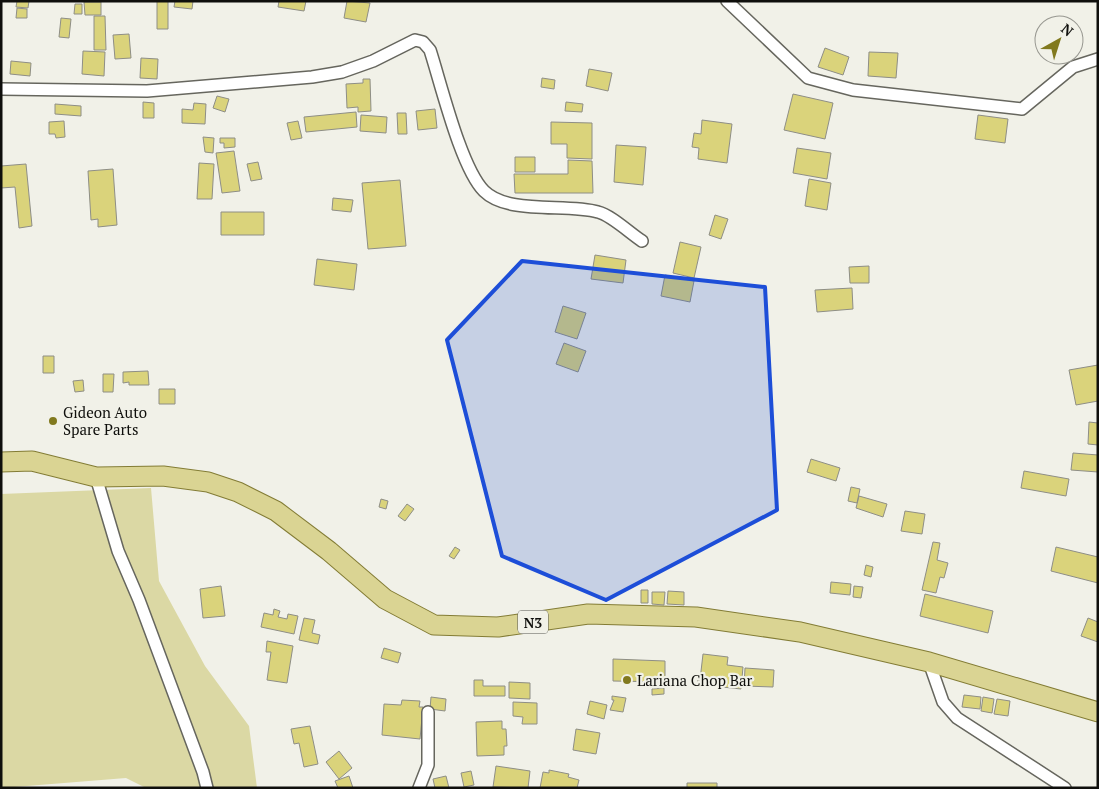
<svg xmlns="http://www.w3.org/2000/svg" width="1099" height="789" viewBox="0 0 1099 789" font-family="'PT Serif',serif">
<style>
.green{fill:#dbd8a4}
.building{fill:#dad37b;stroke:#8e8e86}
.lines{fill:none;stroke-linecap:round;stroke-linejoin:round}
.minor-casing{stroke:#66665e;stroke-width:14}
.primary-casing{stroke:#837c35;stroke-width:21}
.minor{stroke:#fff;stroke-width:11}
.primary{stroke:#dad493;stroke-width:19}
.marked{fill:#1d4ed8;fill-opacity:0.2;stroke:#1d4ed8;stroke-width:4;stroke-linejoin:round}
.poi-dot{fill:#81791e;stroke:#f1f1e8;stroke-width:2}
.labels{text-anchor:middle;dominant-baseline:central;stroke-width:4.5;stroke-linejoin:round;paint-order:stroke}
.shield{fill:#f1f1e8;stroke:#53534e;stroke-width:1}
.shield-label{font-size:14px;font-weight:bold;fill:#0f0f0c}
.poi-label{font-size:15px;fill:#0f0f0c;stroke:#f1f1e8;text-anchor:start}
</style>
<rect width="100%" height="100%" fill="#f1f1e8"/>
<path class="green" d="M151,488l8,93 46,85 44,60 8,62h-111l-20,-10 -124,10 -1,-294z"/>
<path class="building" d="M17,1h12l-1,7 -12,-1z
M157,1h11v28h-11z
M175,1h18l-1,8 -18,-2z
M279,1h27l-2,10 -26,-4z
M347,1l23,2 -4,19 -22,-4z
M84,2h17v13h-16z
M75,4h7v10h-8z
M17,8l10,1v9h-11z
M94,16h11l1,34h-12z
M61,18l10,1 -2,19 -10,-1z
M129,34l2,24 -16,1 -2,-24z
M825,48l24,9 -6,18 -25,-8z
M83,51l22,1 -1,24 -22,-2z
M869,52l29,1 -2,25 -28,-2z
M141,58l17,1 -1,20 -17,-1z
M11,61l20,2 -1,13 -20,-2z
M589,69l23,4 -4,18 -22,-5z
M542,78l13,2 -1,9 -13,-2z
M363,79h7l1,32 -13,1v-5l-11,1 -1,-24 17,-1z
M793,94l40,9 -8,36 -41,-9z
M217,96l12,3 -4,13 -12,-4z
M143,102l11,1v15h-11z
M566,102l17,2 -1,8 -17,-1z
M194,103l12,1 -1,20 -23,-1v-14l11,1z
M55,104l26,2v10l-26,-2z
M435,109l2,19 -19,2 -2,-19z
M356,112l1,15 -51,5 -2,-15z
M397,113h9l1,21h-9z
M361,115l26,2 -1,16 -26,-2z
M978,115l30,4 -3,24 -30,-4z
M702,120l30,4 -5,39 -29,-4 1,-11 -7,-1 2,-14 7,1z
M64,121l1,16 -9,1 -1,-4h-6v-12z
M298,121l4,17 -11,2 -4,-17z
M551,122l41,1v36l-25,-1v-14h-16z
M203,137l11,1 -1,15 -8,-1z
M220,138h15v9l-11,1v-5h-4z
M616,145l30,2 -3,38 -29,-3z
M797,148l34,5 -4,26 -34,-6z
M234,151l6,40 -18,2 -6,-40z
M515,157h20v15h-20z
M568,160l24,1 1,32h-78l-1,-19h54z
M258,162l4,17 -11,2 -4,-17z
M199,163l15,1 -2,35h-15z
M26,164l6,62 -13,2 -4,-41 -14,1v-22z
M113,169l4,56 -19,2v-8l-7,1 -3,-49z
M809,179l22,4 -4,27 -22,-4z
M400,180l6,66 -38,3 -6,-66z
M333,198l20,2 -2,12 -19,-2z
M221,212h43v23h-43z
M715,215l13,4 -7,20 -12,-4z
M680,242l21,5 -7,31 -21,-5z
M595,255l31,5 -3,23 -32,-4z
M317,259l40,5 -3,26 -40,-5z
M869,266v17h-19l-1,-16z
M665,275l29,6 -4,21 -29,-6z
M852,288l1,21 -36,3 -2,-22z
M563,306l23,7 -9,26 -22,-7z
M564,343l22,8 -8,21 -22,-8z
M43,356h11v17h-11z
M1098,365v36l-22,4 -7,-35z
M148,371l1,14h-20v-3l-6,1v-11z
M103,374h11l-1,18h-10z
M83,380l1,11 -9,1 -2,-11z
M159,389h16v15h-16z
M1089,422l9,1v22l-10,-1z
M1073,453l25,2v17l-27,-2z
M811,459l29,9 -4,13 -29,-9z
M1024,471l45,8 -3,17 -45,-8z
M851,487l9,2 -3,14 -9,-2z
M859,496l28,8 -4,13 -27,-9z
M381,499l7,2 -2,8 -7,-2z
M407,504l7,5 -9,12 -7,-5z
M905,511l20,3 -3,20 -21,-3z
M933,542l7,1 -3,17 11,3 -4,15 -4,-1 -4,16 -14,-3z
M455,547l5,3 -6,9 -5,-3z
M1056,547l42,10v26l-47,-12z
M866,565l7,2 -2,10 -7,-2z
M831,582l20,2 -1,11 -20,-2z
M221,586l4,30 -22,2 -3,-29z
M854,586l9,1 -2,11 -8,-1z
M641,590h7v13h-7z
M668,591l16,1v13l-17,-1z
M652,592h13l-1,13 -12,-1z
M925,594l68,17 -5,22 -68,-17z
M274,609l6,2 -2,6 9,2 1,-5 10,2 -4,18 -33,-7 3,-14 9,2z
M304,618l11,2 -3,13 8,2 -2,9 -19,-4z
M1088,618l10,4v20l-17,-6z
M267,641l26,5 -6,37 -20,-3 4,-28h-5z
M384,648l17,5 -3,10 -17,-5z
M703,654l25,3 -1,8 16,2 -2,22 -19,-2v-5l-22,-2z
M613,659l52,2v21l-52,-1z
M745,668l29,2 -1,17 -29,-1z
M474,680h9v6h22v10h-31z
M698,680l7,2 -1,5 -7,-1z
M509,682l21,1v16l-21,-1z
M664,688v6l-12,1v-6z
M964,695l17,2 -1,12 -18,-2z
M612,696l14,2 -3,14 -13,-2 4,-10h-2z
M431,697l15,2 -1,12 -15,-2z
M983,697l11,2 -2,14 -11,-2z
M997,699l13,2 -2,15 -14,-2z
M402,700l18,1 -1,6h4l-3,32 -38,-4 2,-31 17,1z
M590,701l17,4 -3,14 -17,-5z
M513,702l24,1v21h-15l1,-7 -10,-1z
M502,721v8h4l1,17h-3v9l-27,1 -1,-34z
M310,726l8,38 -14,3 -5,-24 -5,1 -3,-15z
M576,729l24,4 -4,21 -23,-4z
M339,751l13,17 -13,11 -13,-17z
M496,766l34,5 -2,17 -35,-1z
M549,770l20,4 -1,3 11,3 -2,8h-37l3,-16 6,1z
M471,771l3,14 -10,2 -3,-14z
M349,776l4,12h-15l-3,-7z
M446,776l3,12h-14l-2,-9z
M687,783h30v5h-30z"/>
<g class="lines">
<g class="minor-casing">
<path id="minor" d="M727,1l81,77 45,12 169,19 51,-42 25,-8
M1,89l146,2 165,-14 30,-5 31,-11 42,-21 8,2 7,8c11,34 31,118 54,141 24,24 83,12 114,21 13,3 33,22 44,29
M96,477l22,74 21,49 64,172 4,16
M929,662l14,40 14,16 108,70
M419,788l9,-23v-53"/>
</g>
<g class="primary-casing">
<path id="primary" d="M1,462l31,-1 64,16 67,-1 45,6 30,10 38,19 53,40 56,48 49,26 64,2 90,-13 108,3 104,15 129,30 169,50"/>
</g>
<use href="#minor" class="minor"/>
<use href="#primary" class="primary"/>
</g>
<path class="marked" d="M522,261l243,26 12,223 -171,90 -104,-44 -55,-216z"/>
<g class="poi-dot">
<circle cx="53" cy="421" r="5"/>
<circle cx="627" cy="680" r="5"/>
</g>
<g class="labels">
<rect class="shield" x="518" y="610.5" width="30" height="23" rx="4"/>
<g class="shield-label">
<text x="533" y="622">N3</text>
</g>
<g class="poi-label">
<text x="63" y="412">Gideon Auto<tspan x="63" dy="17">Spare Parts</tspan></text>
<text x="637" y="680">Lariana Chop Bar</text>
</g>
</g>
<rect width="1099" height="789" fill="none" stroke="#0f0f0c" stroke-width="5"/>
<g transform="translate(1059 40) rotate(39)"><circle r="24" fill="#f1f1e8" stroke="#979790"/>
<path d="M0-4L9 19L0 12L-9 19Z" fill="#81791e"/>
<text y="-8" font-size="14" font-weight="bold" text-anchor="middle" fill="#0f0f0c">N</text>
</g>
</svg>
